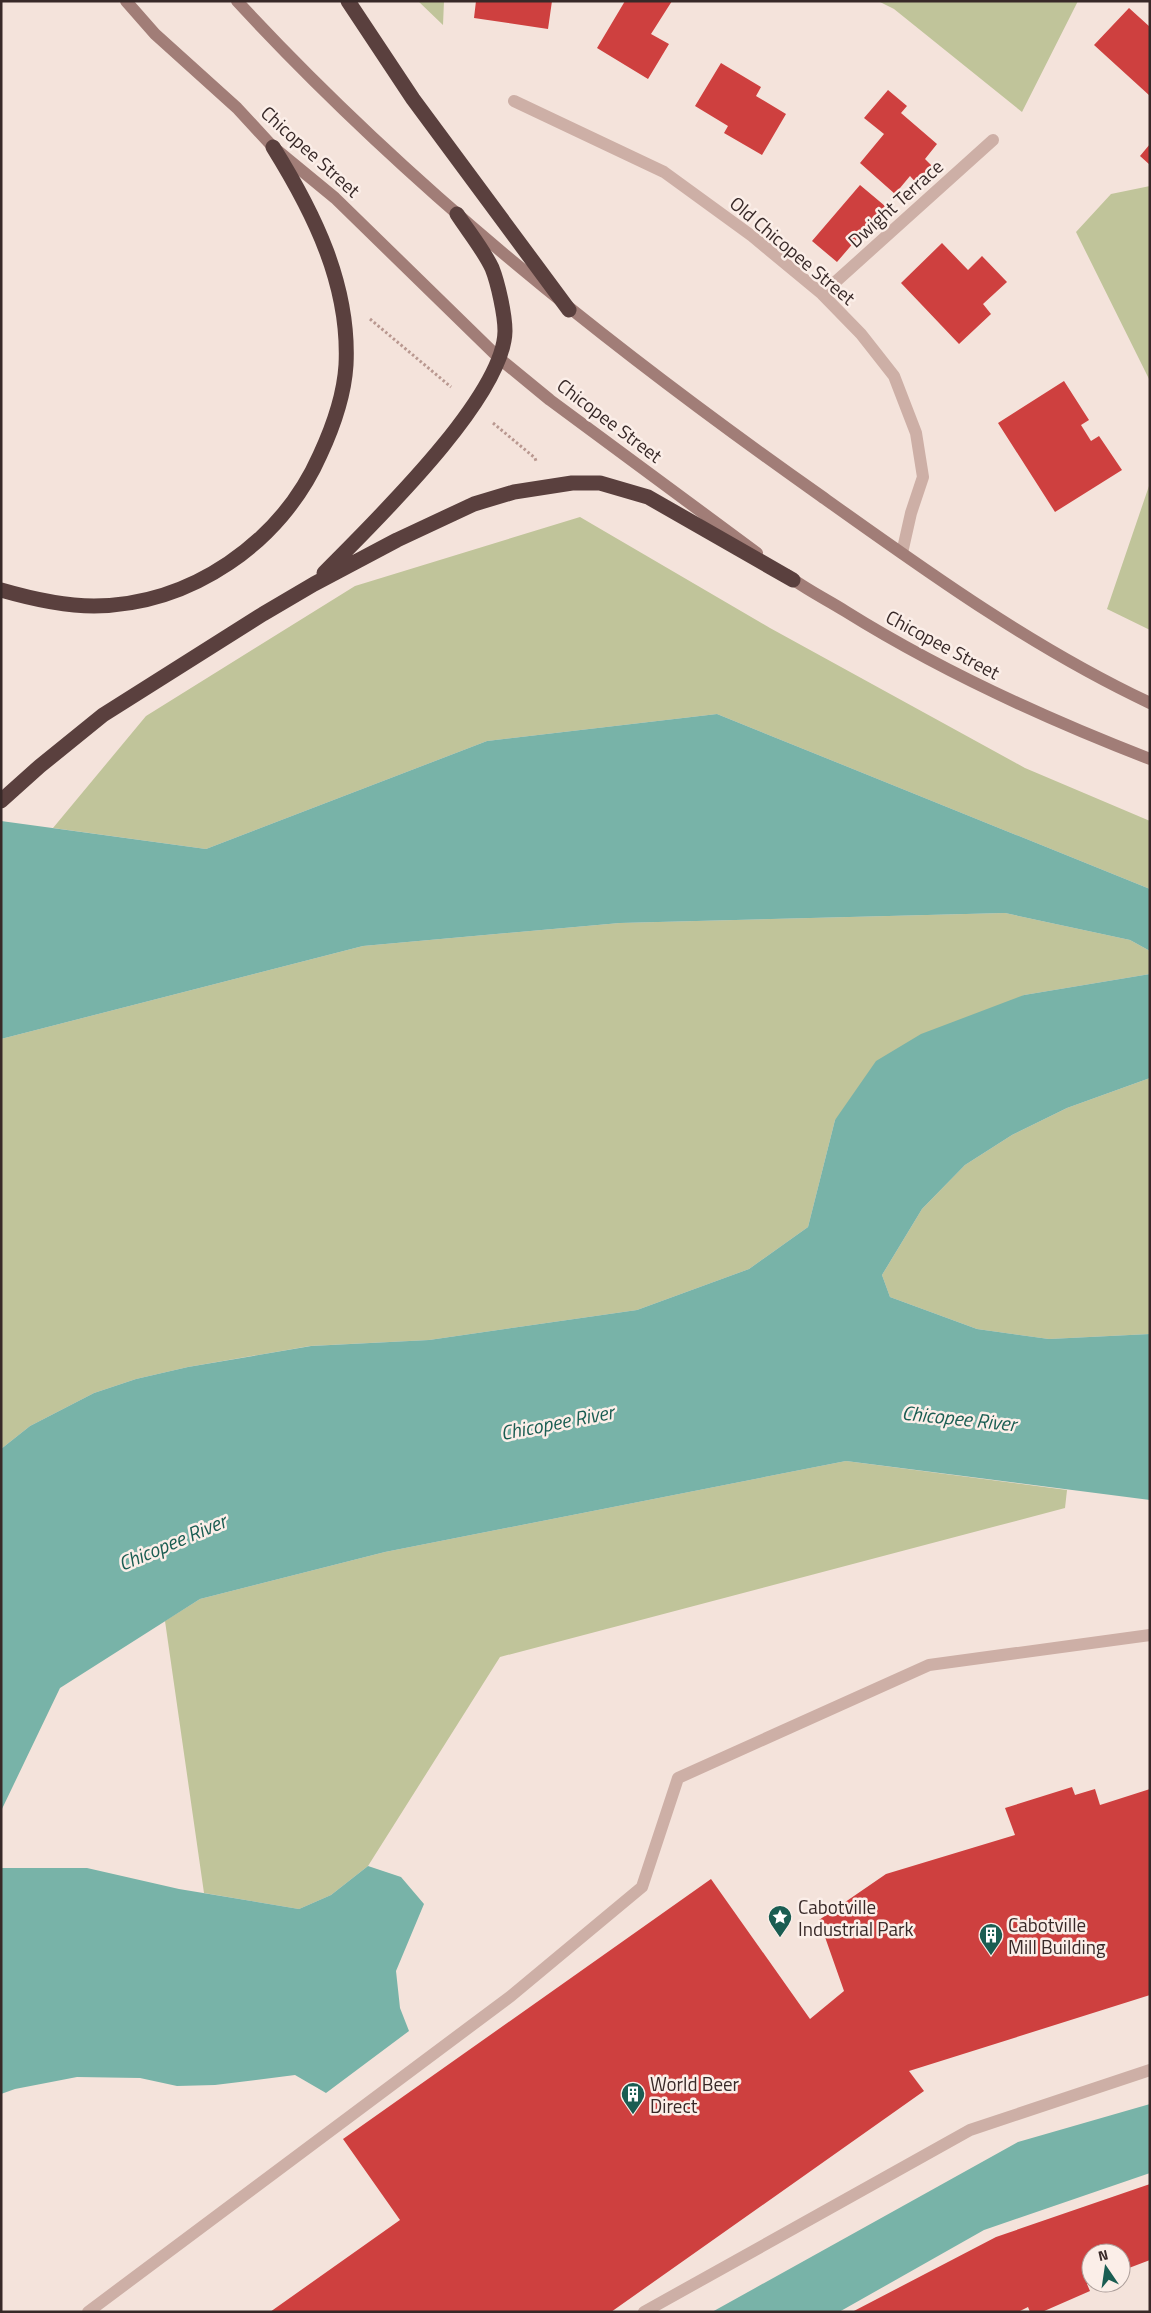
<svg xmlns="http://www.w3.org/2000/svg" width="1151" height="2313" viewBox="0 0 1151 2313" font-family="'Titillium Web',sans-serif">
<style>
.green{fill:#c0c49a}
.water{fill:#78b3a8}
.building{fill:#ce403f}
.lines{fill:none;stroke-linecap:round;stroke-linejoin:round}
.path{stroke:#b99890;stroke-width:3;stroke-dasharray:2.5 2.5;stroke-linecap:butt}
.service{stroke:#cdafa6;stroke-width:12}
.minor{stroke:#cdafa6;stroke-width:12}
.secondary{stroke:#a17d77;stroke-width:12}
.motorway{stroke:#5a403e;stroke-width:15}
.labels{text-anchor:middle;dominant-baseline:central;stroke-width:5;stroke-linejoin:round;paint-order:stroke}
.street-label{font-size:19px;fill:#382928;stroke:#fbeee8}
.poi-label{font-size:19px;fill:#382928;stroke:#fbeee8;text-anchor:start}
.water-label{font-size:20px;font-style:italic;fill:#1a5d52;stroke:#fbeee8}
</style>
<rect width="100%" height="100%" fill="#f4e3db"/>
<path class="green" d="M418,1h26l-1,24z
M878,1h200l-56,111 -128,-103z
M1150,186v195l-74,-149 35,-38z
M1150,483v147l-43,-21z
M580,517l190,111 255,140 125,53v68l-433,-175 -230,27 -281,108 -153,-21 93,-112 209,-130z
M1005,913l125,27 20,11v23l-126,21 -189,125 -27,107 -59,42 -112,41 -208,30 -119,6 -122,21 -52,12 -42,14 -64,33 -29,23v-410l362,-93 257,-23z
M1150,1078v256l-101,5 -72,-10 -87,-32 -8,-22 40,-66 43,-44 47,-30 55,-27z
M846,1461l221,29 -2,18 -565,149 -132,209 -37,29 -32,14 -95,-16 -39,-272 35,-22 185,-47z"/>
<path class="water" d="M717,714l433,175v62l-20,-11 -125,-27 -385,10 -257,23 -362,93v-218l205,28 281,-108z
M1150,974v104l-83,30 -55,27 -47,30 -43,44 -40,66 8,22 87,32 72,10 101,-5v166l-304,-39 -461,91 -185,47 -140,89 -59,123v-362l29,-23 64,-33 42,-14 52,-12 123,-21 118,-6 208,-30 112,-41 59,-42 27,-107 41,-59 45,-27 103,-39z
M368,1866l33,11 23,27 -28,67 4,37 9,23 -83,62 -31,-18 -80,10 -38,1 -37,-8 -63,-1 -62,12 -14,5v-226h86l92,21 120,20 32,-14z
M1150,2104v69l-166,57 -145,82h-127l306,-170z"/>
<path class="building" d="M476,1h76l-4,28 -74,-11z
M625,1h47l-21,33 18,10 -21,35 -51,-31z
M1129,8l21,19v69l-56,-51z
M721,63l40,24 -5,9 30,18 -24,41 -38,-22 4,-7 -33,-20z
M888,90l19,16 -6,7 36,31 -12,15 8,8 -15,18 -8,-9 -15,18 -35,-31 24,-29 -20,-16z
M1150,144v21l-10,-9z
M860,185l25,21 -48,56 -25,-21z
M942,243l26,27 14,-14 25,26 -24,22 8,10 -32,30 -58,-61z
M1064,381l25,39 -8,5 10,16 8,-5 23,34 -67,42 -57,-89z
M1072,1787l3,8 20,-6 5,16 50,-16v206l-241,76 15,20 -313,221h-341l130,-92 -57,-81 368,-260 99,140 34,-28 -25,-71 67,-46 129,-39 -10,-27z
M1150,2184v76l-29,11v-18h-30v30l-4,1 3,7 -48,21h-12l-2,-5 -10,5h-166l144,-75z"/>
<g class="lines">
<path class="path" d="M370,319l81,68
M493,423l42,35 1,3"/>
<path class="service" d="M88,2312l423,-316 131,-109 36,-109 251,-113 221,-30
M644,2312l326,-182 180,-60"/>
<path class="minor" d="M514,101l150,71 88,64 70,58 39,40 33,42 22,57 7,44 -12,36 -9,40
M822,294l171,-154"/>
<path class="secondary" d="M126,1l29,33 82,74 36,39 62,51 165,161 50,41 207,153
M237,1c175,189 374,347 584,495 105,75 212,152 329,207
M787,575c18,14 39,24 58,36 96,60 199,107 305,148"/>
<path class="motorway" d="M348,1l65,98 156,211
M324,573c47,-48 180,-175 181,-242 0,-16 -7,-48 -13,-63 -9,-19 -24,-37 -35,-54
M1,590c31,9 61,16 93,16 97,-1 187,-63 226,-151 13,-28 24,-58 26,-90 4,-80 -32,-152 -73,-218
M1,801l39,-35 63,-51 160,-101 51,-30 83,-44 77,-36 40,-12 58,-9h28l48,14 145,83"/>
</g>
<defs>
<g id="sight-pin" transform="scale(1.25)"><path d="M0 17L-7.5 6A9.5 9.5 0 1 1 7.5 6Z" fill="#1a5d52" stroke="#fbeee8"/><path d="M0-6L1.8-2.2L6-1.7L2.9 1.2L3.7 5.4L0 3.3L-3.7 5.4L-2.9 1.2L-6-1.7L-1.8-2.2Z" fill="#fff"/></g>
<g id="building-pin" transform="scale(1.25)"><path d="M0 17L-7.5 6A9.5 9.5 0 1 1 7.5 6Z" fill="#1a5d52" stroke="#fbeee8"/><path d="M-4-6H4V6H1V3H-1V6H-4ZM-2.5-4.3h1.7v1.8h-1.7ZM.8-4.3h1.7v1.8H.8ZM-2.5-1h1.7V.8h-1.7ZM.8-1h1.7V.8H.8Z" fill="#fff"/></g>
</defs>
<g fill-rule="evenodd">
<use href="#sight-pin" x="780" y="1917"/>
<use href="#building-pin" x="991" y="1935"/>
<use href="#building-pin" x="633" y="2094"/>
</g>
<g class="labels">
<g class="street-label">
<text transform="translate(311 151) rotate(42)">Chicopee Street</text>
<text transform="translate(895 203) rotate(-42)">Dwight Terrace</text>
<text transform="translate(793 250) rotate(40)">Old Chicopee Street</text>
<text transform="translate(610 420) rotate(37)">Chicopee Street</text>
<text transform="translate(943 644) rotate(28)">Chicopee Street</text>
</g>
<g class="poi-label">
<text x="798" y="1906">Cabotville<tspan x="798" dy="22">Industrial Park</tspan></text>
<text x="1008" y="1924">Cabotville<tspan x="1008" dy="22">Mill Building</tspan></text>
<text x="650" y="2083">World Beer<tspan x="650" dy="22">Direct</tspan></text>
</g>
<g class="water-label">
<text transform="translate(959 1418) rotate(6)">Chicopee River</text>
<text transform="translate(557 1422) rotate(-11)">Chicopee River</text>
<text transform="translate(172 1542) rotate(-23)">Chicopee River</text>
</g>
</g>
<rect width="1151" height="2313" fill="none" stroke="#382928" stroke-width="5"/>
<g transform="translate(1106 2268) rotate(347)"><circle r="24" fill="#fbeee8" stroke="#ad9f9b"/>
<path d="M0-4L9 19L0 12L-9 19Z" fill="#1a5d52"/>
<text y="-8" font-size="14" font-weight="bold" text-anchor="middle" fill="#382928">N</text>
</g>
</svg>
